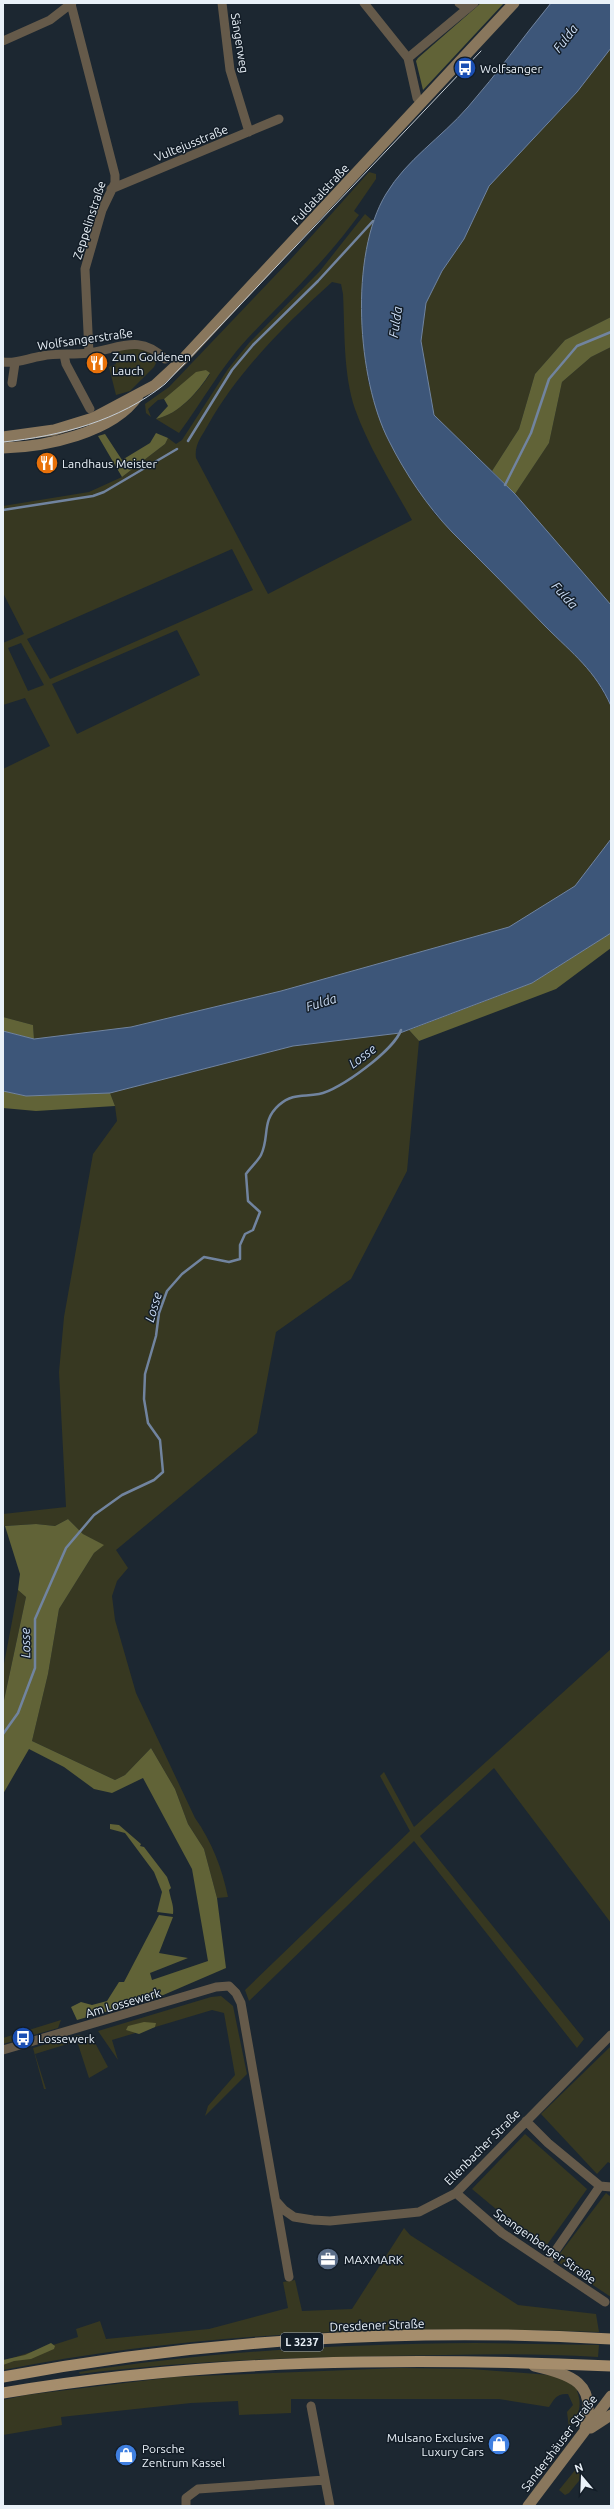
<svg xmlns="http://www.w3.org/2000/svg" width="614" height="2509" viewBox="0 0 614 2509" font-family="Ubuntu,sans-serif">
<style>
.green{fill:#373821;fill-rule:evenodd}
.forest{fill:#616337}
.water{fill:#3d5679;stroke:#71849f}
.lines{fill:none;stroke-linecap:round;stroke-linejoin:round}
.stream{stroke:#71849f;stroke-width:2.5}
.minor{stroke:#655a4a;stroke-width:9}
.secondary{stroke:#89775d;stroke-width:11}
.primary{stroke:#a58d6c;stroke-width:11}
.tram{stroke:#c5cdd5;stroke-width:1}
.labels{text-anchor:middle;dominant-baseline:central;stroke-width:3;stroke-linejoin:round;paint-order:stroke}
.shield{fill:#131d27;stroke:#a9b1b9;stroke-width:1}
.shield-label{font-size:11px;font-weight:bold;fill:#e9f1f8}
.street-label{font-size:12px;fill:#e9f1f8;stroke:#131d27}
.poi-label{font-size:12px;fill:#e9f1f8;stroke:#131d27;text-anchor:start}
.water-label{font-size:13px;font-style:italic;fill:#cbdcf4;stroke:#131d27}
</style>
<rect width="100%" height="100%" fill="#1c2731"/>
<path class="green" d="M611,48v269l-46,23 -30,34 -16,55 -27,42 -58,-56 -13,-74 5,-38 16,-32 22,-32 25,-53 88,-94z
M369,172l7,2v5l-22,32 5,4c-35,48 -72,82 -112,124 -26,28 -45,63 -68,94l-23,-14c23,-5 42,-27 54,-45l-4,-4 -19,10 -23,19 -6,1 -10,9 3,8 -5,-4 -1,-9 24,-17 122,-128z
M365,214l8,7 -11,63v36l6,61 20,59 46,73 158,159 19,34v133l-36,47 -66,41 -228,64 -150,36 -97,12 -1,-14 -30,-8v-248l47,-23 -25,-48 -22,7v-62l21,-9 -21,-41v-87l86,-14 33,-15 43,-33 3,-6 8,6 6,-4 46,-71 21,-26 71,-72zM332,282l9,2 2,10c2,38 0,79 12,115 14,39 37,75 57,111l-144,74 -72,-136c-2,-13 6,-22 12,-33 31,-55 78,-101 124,-143zM232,549l21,41 -203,89 -23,-40zM177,630l23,45 -123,59 -25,-50zM21,643l23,42 -16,6 -20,-43z
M611,347v258l-96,-111 34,-51 13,-61 29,-25z
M125,348l25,2 6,13 -2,4 -24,24 -14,4 -7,-28 7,-3 -3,-13z
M409,1030l10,11 -12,130 -56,108 -75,53 -19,101 -141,117 12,18 -11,13 -5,15 3,24 21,73 59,125c17,24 27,50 33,79l-11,1 -13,-49 -16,-25 -13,-35 -24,-41 -26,27 -10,5 -83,-39 16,-67 11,-65 35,-56 9,-8 -20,-11 -15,-15 -13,7 -19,-2 -33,2v-12l63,-7 -7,-135 5,-55 29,-163 24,-33 -2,-15 -5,-13 183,-47 107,-13z
M18,1590l8,7 -23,108v-36z
M611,1649v274l-117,-155 -74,68 164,203 -7,9 -163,-207 -165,160 -4,-11 165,-159 -30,-55 4,-4 30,55z
M221,1996l12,10 14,68 -42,42 3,-10 27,-31 -11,-62 -12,-3 -100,30 6,20 -20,-29 113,-34z
M61,2020l-3,8 -55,16v-6z
M77,2035l7,1 7,5h3l14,26 -19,11 -12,-37 -42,13 11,35h-2l-11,-41z
M611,2046v118l-3,-2 -11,12 -56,-60z
M525,2134l62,55 -43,60 -72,-60z
M606,2193l5,4v100l-56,-37z
M404,2228l6,7 108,70 78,9 3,18c-199,-7 -400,-1 -596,38v-9l75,-24 -2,-8 24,-8 6,18 103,-10 79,-21 -5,-26 12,-2 7,31 50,-2z
M476,2343l123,2 -1,12c-72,-5 -143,-2 -215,-1 -101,2 -202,5 -303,18l-1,-2c131,-21 264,-28 397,-29z
M399,2368l72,1 79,6 12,3 17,12 -2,1c6,15 1,25 -8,37l-2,-16 6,-7 -5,-11c-11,-1 -14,5 -19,13l-50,-8h-208v14l-52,2 -1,-14 -47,2 -130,14 1,8 -59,10v-35l23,-5 148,-18z
M576,2469l7,7 -14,17 -4,2 -6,-5z"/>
<path class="forest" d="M481,3h23l-81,87 -7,-29 2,-3z
M611,317v30l-20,10 -29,25 -13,61 -34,51 -23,-23 27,-42 16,-55 30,-34z
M206,370l4,3c-12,19 -31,41 -54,46l12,-13 -4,-7 32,-27z
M156,433l12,5 -3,6 -43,33 -24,-41 7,-2 17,26 28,-17z
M611,933v15l-55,41 -137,52 -10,-11 123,-47z
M3,1017l30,8 1,14 -31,-8z
M3,1091l23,5 84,-3 5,13 -79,5 -33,-3z
M68,1519l15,15 21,11 -10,8 -35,56 -11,65 -16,67 83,39 10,-5 26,-27 24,41 13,35 16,25 13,49 9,70 -65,28 -84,24 -6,-13 10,-5 11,3 15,-4 12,-19h5l35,-67 14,2 -14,36 29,5 -38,15 2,7 56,-19 -16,-92 -49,-91 -31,15 -18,-4 -30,-22 -35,-18 -26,45v-89l23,-108 -8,-7 2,-16 -15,-48 31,-2 19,2z
M110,1824l9,1 22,19 -1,2 4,1 23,30 4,11 -2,2c2,11 5,15 4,24l-16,-2 5,-20 -8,-20 -29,-39 -15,-4z
M144,2022l12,1 -1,4 -16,7 -13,-4 2,-4z
M51,2343l4,3 -1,3 -23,10 -17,2 -11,4v-5l22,-5z"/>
<path class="water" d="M551,3h60v45l-34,44 -88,94 -25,53 -22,32 -16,32 -5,38 13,74 81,79 96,111v101c-16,-36 -38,-52 -65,-79 -31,-32 -62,-63 -94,-95 -25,-26 -47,-59 -63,-91 -32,-62 -40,-186 -3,-247 21,-35 55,-56 82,-87 29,-33 55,-70 83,-104z
M611,839v94l-79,50 -132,50 -107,13 -183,47 -84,3 -23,-5v-60l31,8 97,-12 150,-36 228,-64 66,-41z"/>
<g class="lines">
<path class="stream" d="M188,441l44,-71 21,-25 65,-64 55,-60
M505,485l26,-52 18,-54 28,-33 34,-14
M3,510l90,-14 11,-4 73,-43
M3,1734l15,-21 17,-45v-49l31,-71 28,-33 28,-20 32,-15 9,-8 -3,-32 -12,-17 -4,-24 1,-25 11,-38 3,-23 8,-22 15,-17 22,-17 25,5 11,-3v-14l5,-11 8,-4 7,-18 -12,-11 -2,-27c4,-6 12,-13 15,-19 9,-19 0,-34 18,-50 14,-12 24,-8 40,-11 20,-3 76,-45 82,-64"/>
<path class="minor" d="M222,3l8,67 19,62
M364,3l44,55 9,40 5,5
M459,3l8,6
M71,4l44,171v8l-13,27 -17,59 4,84
M3,41l47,-21 22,-17
M408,58l66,-55
M111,189l168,-70
M64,355l2,9 24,45
M3,362c14,2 25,-4 39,-6 15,-3 31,-1 46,-3 31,-4 51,-20 77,6
M12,383l3,-20
M3,2050l213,-63 13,-1 7,7 5,10 48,274
M526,2121l22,22 52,43 11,1
M456,2193l46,40 103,69
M276,2201l8,9 10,7 19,3 17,1 89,-9 37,-19 155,-158
M547,2263l53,-77
M311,2406l19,100
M186,2506v-8l12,-9 127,-9"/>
<path class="secondary" d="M3,437l51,-7 39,-12 62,-33 27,-25 332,-357
M3,448c42,-1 110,-15 135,-52
M534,2366c37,9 64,16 51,62
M591,2428l20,-13
M528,2506l83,-110"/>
<path class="primary" d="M3,2377c197,-37 408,-50 608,-38
M3,2393c200,-34 406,-36 608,-27"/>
<path class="tram" d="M3,442c58,-6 116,-21 162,-58l316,-333"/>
</g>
<defs>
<g id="bus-disc" transform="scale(1.15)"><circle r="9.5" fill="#1a4fb4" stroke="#131d27"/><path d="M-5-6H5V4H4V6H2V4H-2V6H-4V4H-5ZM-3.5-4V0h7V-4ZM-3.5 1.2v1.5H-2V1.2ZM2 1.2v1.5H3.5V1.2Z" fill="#fff"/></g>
<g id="restaurant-disc" transform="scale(1.15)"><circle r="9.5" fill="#e8710a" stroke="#131d27"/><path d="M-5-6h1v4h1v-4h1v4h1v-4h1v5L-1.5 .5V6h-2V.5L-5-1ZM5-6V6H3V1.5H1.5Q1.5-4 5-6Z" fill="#fff"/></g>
<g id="office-disc" transform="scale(1.15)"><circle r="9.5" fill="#5c6f8a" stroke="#131d27"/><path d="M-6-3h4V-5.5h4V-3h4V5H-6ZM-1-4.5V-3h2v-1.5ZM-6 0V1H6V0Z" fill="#fff"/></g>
<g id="shop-disc" transform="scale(1.15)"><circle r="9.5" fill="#3f7fe0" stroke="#131d27"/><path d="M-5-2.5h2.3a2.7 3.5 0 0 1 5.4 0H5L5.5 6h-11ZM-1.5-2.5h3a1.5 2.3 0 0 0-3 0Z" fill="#fff"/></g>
</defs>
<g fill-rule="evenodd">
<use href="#bus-disc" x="465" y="68"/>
<use href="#restaurant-disc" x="97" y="363"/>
<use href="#restaurant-disc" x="47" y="463"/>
<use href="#bus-disc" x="23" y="2038"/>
<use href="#office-disc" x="328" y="2259"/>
<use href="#shop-disc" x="499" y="2444"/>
<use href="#shop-disc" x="126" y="2455"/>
</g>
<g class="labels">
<rect class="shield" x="281" y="2333" width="42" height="18" rx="3"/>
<g class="shield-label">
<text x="302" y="2342">L 3237</text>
</g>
<g class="street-label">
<text transform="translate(240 43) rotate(81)">Sängerweg</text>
<text transform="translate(191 143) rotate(-22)">Vultejusstraße</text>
<text transform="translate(320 194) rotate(-47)">Fuldatalstraße</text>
<text transform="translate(89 220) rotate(-72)">Zeppelinstraße</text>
<text transform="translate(85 339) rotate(-8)">Wolfsangerstraße</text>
<text transform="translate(123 2003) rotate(-16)">Am Lossewerk</text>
<text transform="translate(482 2147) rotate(-45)">Ellenbacher Straße</text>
<text transform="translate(545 2246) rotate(35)">Spangenberger Straße</text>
<text transform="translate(377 2325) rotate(-2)">Dresdener Straße</text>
<text transform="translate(559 2443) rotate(-53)">Sandershäuser Straße</text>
</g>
<g class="poi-label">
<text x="480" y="68">Wolfsanger</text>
<text x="112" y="356">Zum Goldenen<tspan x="112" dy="14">Lauch</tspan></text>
<text x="62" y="463">Landhaus Meister</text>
<text x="38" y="2038">Lossewerk</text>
<text x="344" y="2259">MAXMARK</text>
<text x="484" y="2437" text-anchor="end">Mulsano Exclusive<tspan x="484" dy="14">Luxury Cars</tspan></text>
<text x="142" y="2448">Porsche<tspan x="142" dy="14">Zentrum Kassel</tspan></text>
</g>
<g class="water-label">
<text transform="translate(565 38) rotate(-52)">Fulda</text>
<text transform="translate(395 322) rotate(-82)">Fulda</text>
<text transform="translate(565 595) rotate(48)">Fulda</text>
<text transform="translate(321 1002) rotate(-17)">Fulda</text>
<text transform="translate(362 1056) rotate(-37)">Losse</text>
<text transform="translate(153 1307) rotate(-74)">Losse</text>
<text transform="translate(25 1643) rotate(-91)">Losse</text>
</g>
</g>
<rect width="614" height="2509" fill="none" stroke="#e9f1f8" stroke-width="8"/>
<g transform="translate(582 2477) rotate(341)" stroke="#131d27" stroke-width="3" paint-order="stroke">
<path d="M0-3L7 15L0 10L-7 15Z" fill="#e9f1f8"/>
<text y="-6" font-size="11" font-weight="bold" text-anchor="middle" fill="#e9f1f8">N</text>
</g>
</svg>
